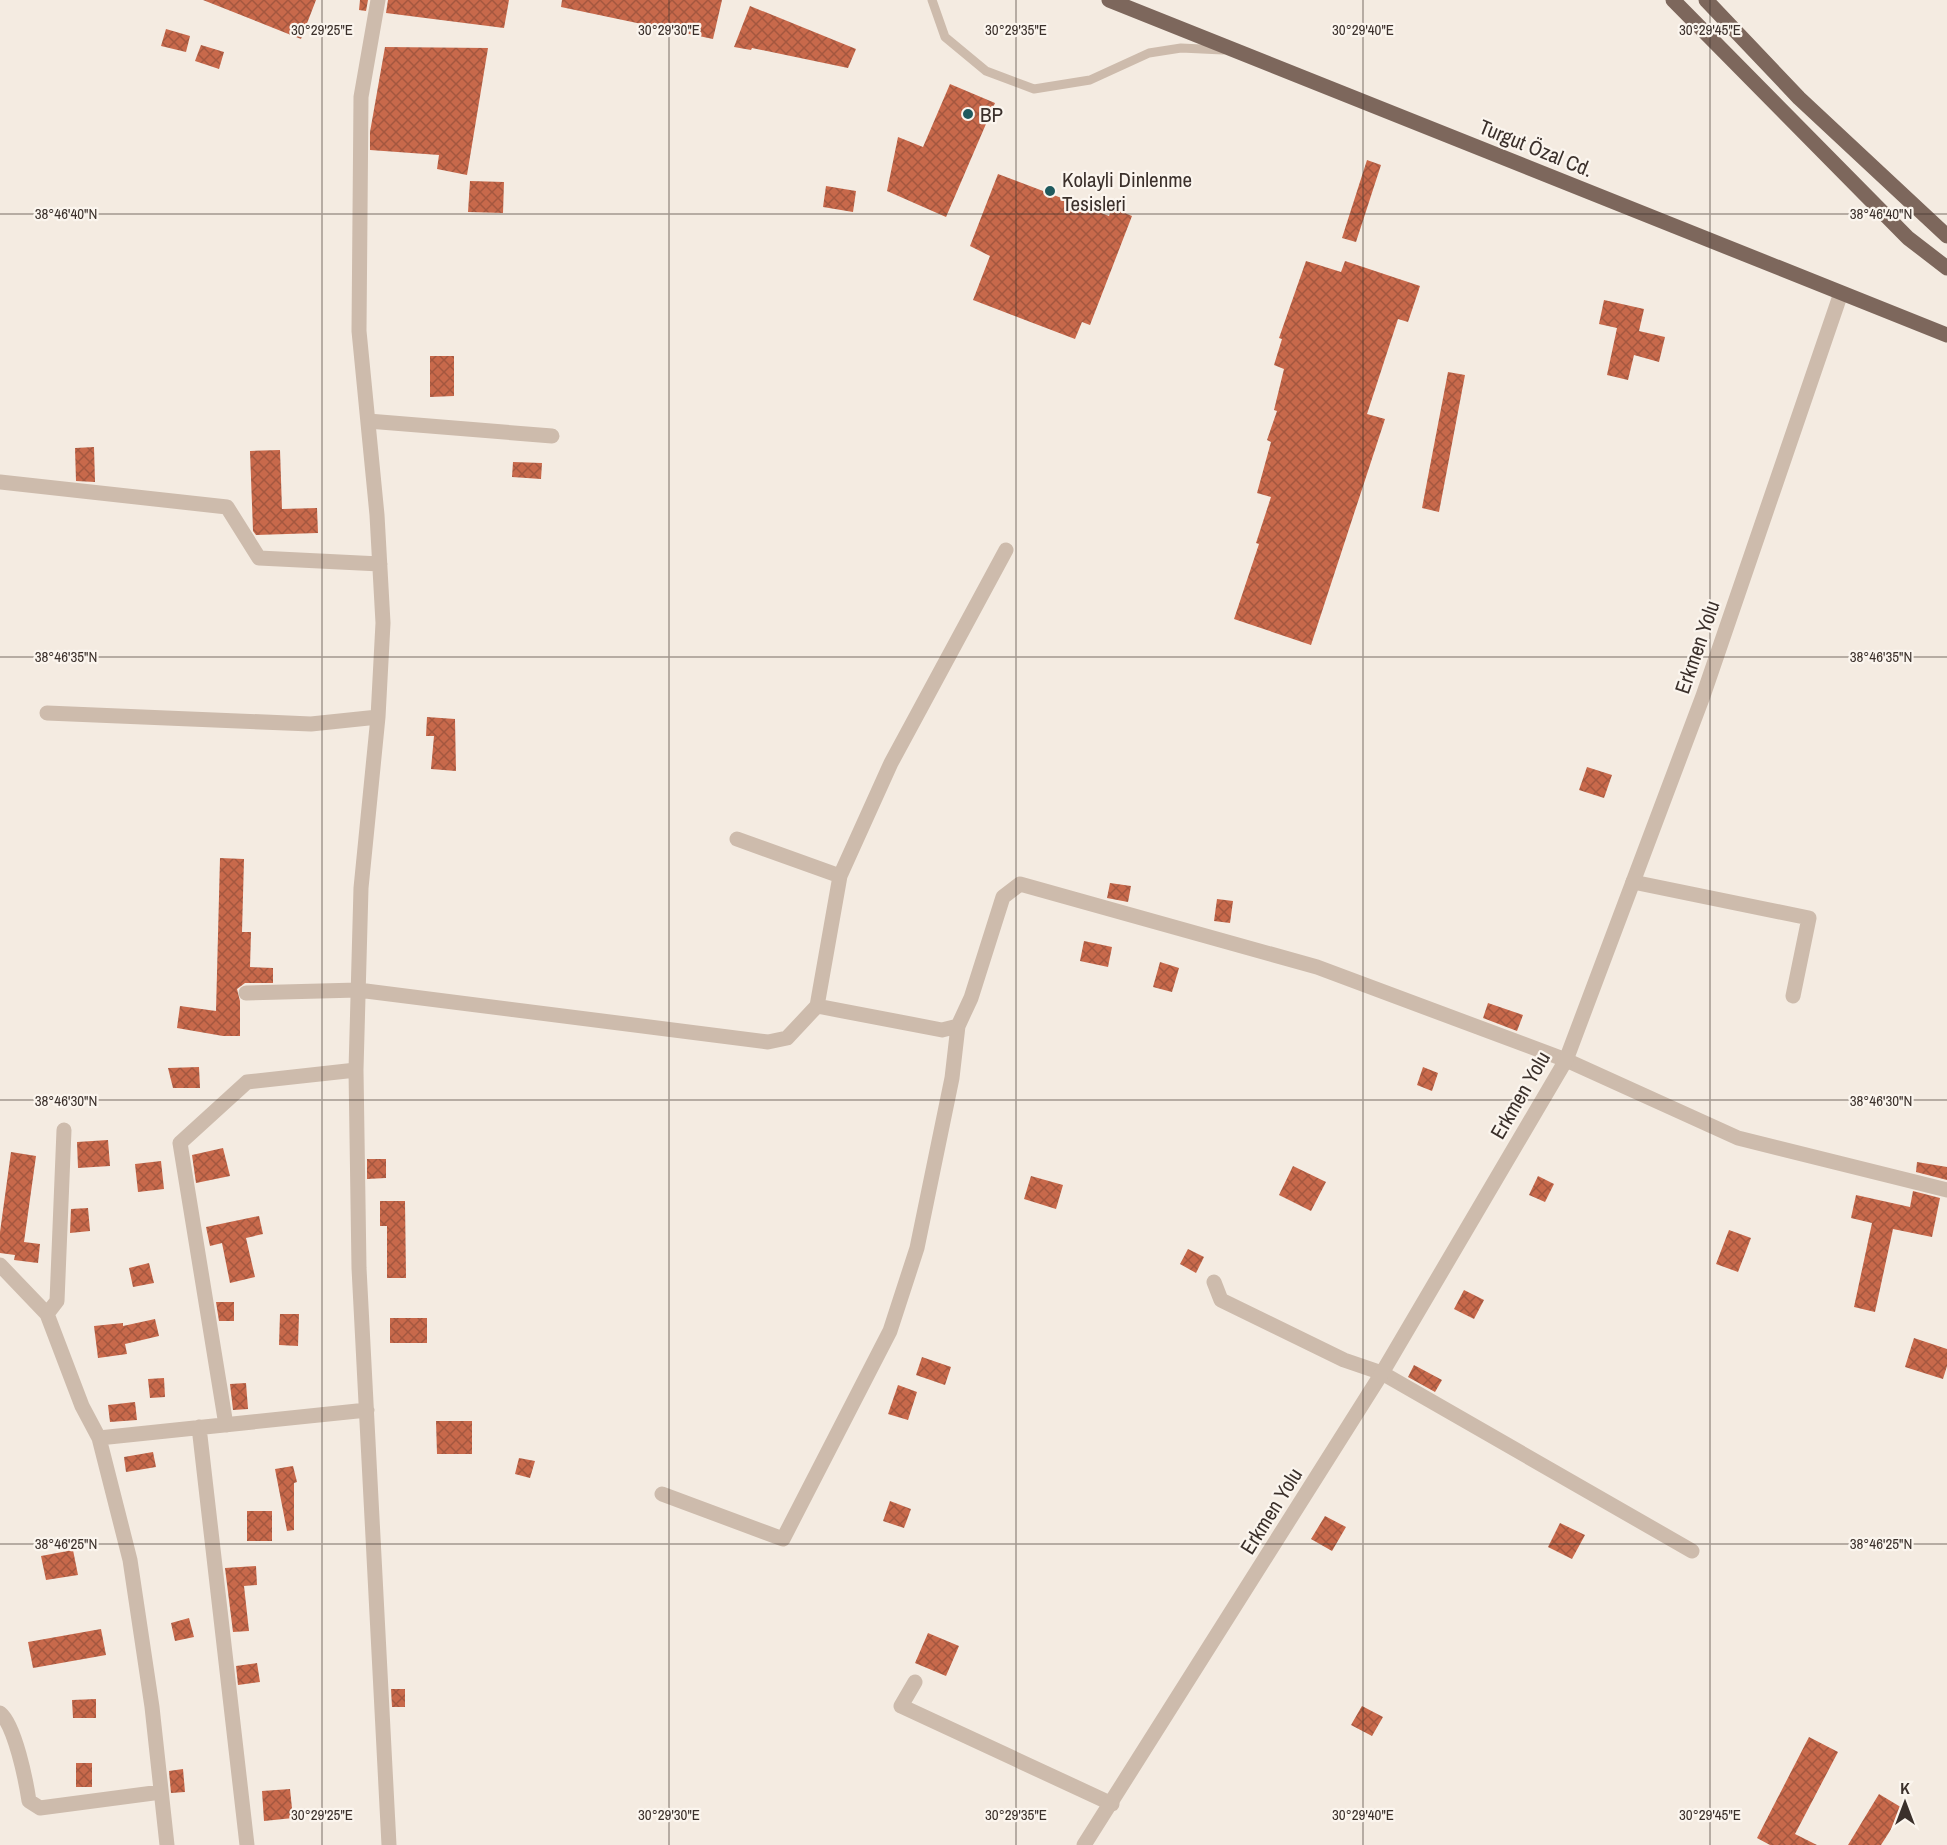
<svg xmlns="http://www.w3.org/2000/svg" width="1947" height="1845" viewBox="0 0 1947 1845" font-family="'Archivo Narrow',sans-serif">
<style>
.building{fill:url(#building-cross-hatch)}
.lines{fill:none;stroke-linecap:round;stroke-linejoin:round}
.service{stroke:#cdbbac;stroke-width:9}
.minor{stroke:#cdbbac;stroke-width:15}
.tertiary{stroke:#cdbbac;stroke-width:15}
.primary{stroke:#7d675c;stroke-width:15}
.ticks{fill:none;stroke:#3b302b;stroke-width:1.5;stroke-opacity:0.45}
.poi-dot{fill:#1f5a5e;stroke:#fbf5ee;stroke-width:2}
.labels{text-anchor:middle;dominant-baseline:central;stroke-width:4.5;stroke-linejoin:round;paint-order:stroke}
.poi-label{font-size:21px;fill:#3b302b;stroke:#fbf5ee;text-anchor:start}
.street-label{font-size:21px;fill:#3b302b;stroke:#fbf5ee}
.ticks-label{font-size:15px;text-anchor:middle;fill:#3b302b;stroke:#fbf5ee;stroke-width:4.5;stroke-linejoin:round;paint-order:stroke}
</style>
<defs>
<pattern id="building-cross-hatch" width="8" height="8" patternUnits="userSpaceOnUse" patternTransform="scale(1.5)"><rect width="8" height="8" fill="#c8694b"/><path d="M0 0l8 8M0 8l8-8" fill="none" stroke="#a4573f"/></pattern>
</defs>
<rect width="100%" height="100%" fill="#f4ebe1"/>
<path class="building" d="M203,0h113l-15,39z
M360,0h8l-2,11 -7,-1z
M388,0h121l-5,28 -118,-15z
M562,0h160l-9,39 -152,-32z
M750,6l106,43 -8,19 -96,-20 -1,2 -17,-3z
M166,29l24,7 -4,16 -25,-6z
M201,45l23,7 -5,17 -24,-8z
M385,47l103,1 -21,127 -30,-6 2,-14 -69,-5v-18z
M950,84l45,19 -49,114 -59,-26 11,-54 25,10z
M1367,160l14,5 -25,77 -14,-4z
M998,174l111,42 3,-8 20,8 -42,109 -8,-3 -7,17 -102,-39 17,-44 -20,-10z
M470,181l34,1 -1,31 -35,-1z
M826,186l30,5 -3,21 -30,-5z
M1306,261l35,11 4,-11 75,25 -12,36 -10,-3 -31,95 18,5 -74,226 -77,-26 25,-75 -3,-1 15,-46 -14,-4 14,-51 -4,-2 10,-29 -3,-1 10,-41 -10,-4 8,-26 -3,-1z
M1604,300l40,9 -5,22 26,6 -6,25 -25,-7 -6,25 -21,-5 10,-47 -18,-4z
M430,356h24v40l-24,1z
M1448,372l17,3 -26,137 -17,-4z
M94,447l1,35 -19,-1 -1,-33z
M280,450l2,59 35,-1 1,25 -62,2 -3,-4 -3,-80z
M513,462l29,1 -1,16 -29,-2z
M427,717l28,2 1,52 -25,-2 3,-33h-8z
M1587,767l25,8 -8,23 -25,-8z
M220,858l24,1 -2,73h9l-1,35 23,1v15h-28l-8,6 3,12v35h-17l-46,-8 3,-22 36,5z
M1110,883l21,3 -3,16 -21,-4z
M1217,899l16,2 -3,22 -16,-2z
M1084,941l28,6 -4,20 -28,-6z
M1160,962l19,6 -7,24 -19,-5z
M1488,1003l35,12 -6,16 -34,-13z
M199,1067l1,21h-27l-5,-20z
M1423,1067l15,6 -6,18 -15,-6z
M108,1140l2,26 -32,2 -1,-26z
M223,1148l7,28 -34,7 -4,-28z
M11,1152l25,4 -12,86 16,2 -2,19 -24,-3 1,-5 -15,-2v-21z
M367,1159h19v19l-19,1z
M161,1161l3,28 -26,3 -3,-28z
M1917,1162l30,5v13l-31,-8z
M1293,1166l33,16 -15,29 -32,-16z
M1031,1176l32,9 -7,24 -32,-10z
M1538,1176l16,8 -9,18 -16,-7z
M1913,1191l27,7 -8,39 -39,-8 -18,83 -21,-5 18,-84 -21,-5 5,-23 54,12z
M380,1201h25l1,77h-19v-52h-7z
M88,1208l2,23 -20,2 1,-24z
M259,1216l4,18 -17,4 9,39 -25,6 -8,-40 -12,3 -4,-19z
M1729,1230l22,8 -13,34 -22,-8z
M1188,1249l16,8 -8,16 -16,-9z
M149,1263l5,20 -21,4 -4,-19z
M1464,1290l20,10 -10,19 -20,-10z
M216,1302h18v19h-15z
M280,1314h19l-1,32 -19,-1z
M390,1318h37v25h-37z
M155,1319l4,17 -34,8 2,10 -29,4 -4,-32 29,-3v3z
M1914,1338l33,11v17l-4,13 -38,-12z
M922,1357l29,10 -6,18 -29,-10z
M1414,1365l28,15 -7,12 -27,-15z
M164,1378l1,19 -15,1 -2,-19z
M246,1383l2,26 -15,1 -3,-26z
M898,1385l19,7 -9,28 -20,-6z
M135,1402l2,18 -27,2 -2,-17z
M436,1421h36v33h-35z
M153,1452l3,15 -30,5 -2,-15z
M519,1458l16,3 -5,17 -15,-4z
M293,1466l4,16 -3,1v47l-7,1 -12,-62z
M890,1501l21,8 -7,19 -21,-7z
M247,1511h25v30h-25z
M1325,1516l21,11 -14,24 -21,-12z
M1560,1523l25,12 -13,24 -24,-12z
M73,1550l5,25 -32,5 -5,-24z
M256,1566l1,19 -13,1 5,45 -16,1 -8,-64z
M189,1618l5,19 -19,4 -4,-18z
M101,1629l5,26 -73,13 -5,-26z
M928,1633l31,13 -13,30 -31,-13z
M257,1663l3,19 -22,3 -2,-19z
M391,1689h14v18h-13z
M96,1699v19h-23l-1,-18z
M1362,1706l21,11 -11,19 -21,-11z
M1809,1737l29,15 -43,82 22,11h-47l-13,-7z
M76,1763h16v24h-16z
M183,1769l2,23 -14,1 -2,-22z
M290,1789l3,29 -29,3 -2,-30z
M1879,1794l25,15 -23,36h-33z"/>
<g class="lines">
<path class="service" d="M932,0l13,37 41,34 48,18 56,-9 59,-27 32,-5 42,2"/>
<path class="minor" d="M378,0l-17,97 -2,234 18,184 6,108 -5,94 -17,171 -5,182 3,198 30,577
M368,421l184,15
M0,482l227,25 32,51 121,6
M47,713l264,11 67,-7
M737,839l103,37
M1633,882l176,36 -16,78
M246,993l112,-3 410,52 19,-4 30,-32 23,-130 51,-113 115,-213
M817,1006l125,24 16,-4
M0,1265l47,49 35,92 17,32 31,122 22,147 15,138
M1214,1282l7,18 123,60 38,13 310,178
M47,1314l10,-13 7,-171
M226,1425l-46,-282 67,-61 109,-12
M199,1427l48,418
M99,1438l268,-28
M662,1494l121,45 107,-208 27,-83 35,-170 6,-52 13,-28 32,-101 17,-13 297,83 249,93 172,78 209,52
M915,1682l-14,24 211,98
M0,1713c15,12 26,68 29,88l11,7 121,-16"/>
<path class="tertiary" d="M1084,1845l298,-472 184,-313 137,-364 138,-403"/>
<path class="primary" d="M1109,0l838,335
M1673,0l235,238 39,30
M1706,0l93,98 148,138"/>
</g>
<path class="ticks" d="M322,0v1845M669,0v1845M1016,0v1845M1363,0v1845M1710,0v1845M0,214h1947M0,657h1947M0,1100h1947M0,1544h1947"/>
<g class="poi-dot">
<circle cx="968" cy="114" r="6"/>
<circle cx="1050" cy="191" r="6"/>
</g>
<g class="labels">
<g class="poi-label">
<text x="980" y="114">BP</text>
<text x="1062" y="179">Kolayli Dinlenme<tspan x="1062" dy="24">Tesisleri</tspan></text>
</g>
<g class="street-label">
<text transform="translate(1536 148) rotate(22)">Turgut Özal Cd.</text>
<text transform="translate(1697 647) rotate(-71)">Erkmen Yolu</text>
<text transform="translate(1520 1095) rotate(-60)">Erkmen Yolu</text>
<text transform="translate(1271 1511) rotate(-58)">Erkmen Yolu</text>
</g>
</g>
<g class="ticks-label">
<text x="322" y="35">30°29'25"E</text>
<text x="669" y="35">30°29'30"E</text>
<text x="1016" y="35">30°29'35"E</text>
<text x="1363" y="35">30°29'40"E</text>
<text x="1710" y="35">30°29'45"E</text>
<text x="66" y="219">38°46'40"N</text>
<text x="1881" y="219">38°46'40"N</text>
<text x="66" y="662">38°46'35"N</text>
<text x="1881" y="662">38°46'35"N</text>
<text x="66" y="1106">38°46'30"N</text>
<text x="1881" y="1106">38°46'30"N</text>
<text x="66" y="1549">38°46'25"N</text>
<text x="1881" y="1549">38°46'25"N</text>
<text x="322" y="1820">30°29'25"E</text>
<text x="669" y="1820">30°29'30"E</text>
<text x="1016" y="1820">30°29'35"E</text>
<text x="1363" y="1820">30°29'40"E</text>
<text x="1710" y="1820">30°29'45"E</text>
</g>
<g transform="translate(1905 1803)" stroke="#fbf5ee" stroke-width="4.5" paint-order="stroke">
<path d="M0-4.5L10 22L0 15L-10 22Z" fill="#3b302b"/>
<text y="-9" font-size="16" font-weight="bold" text-anchor="middle" fill="#3b302b">K</text>
</g>
</svg>
